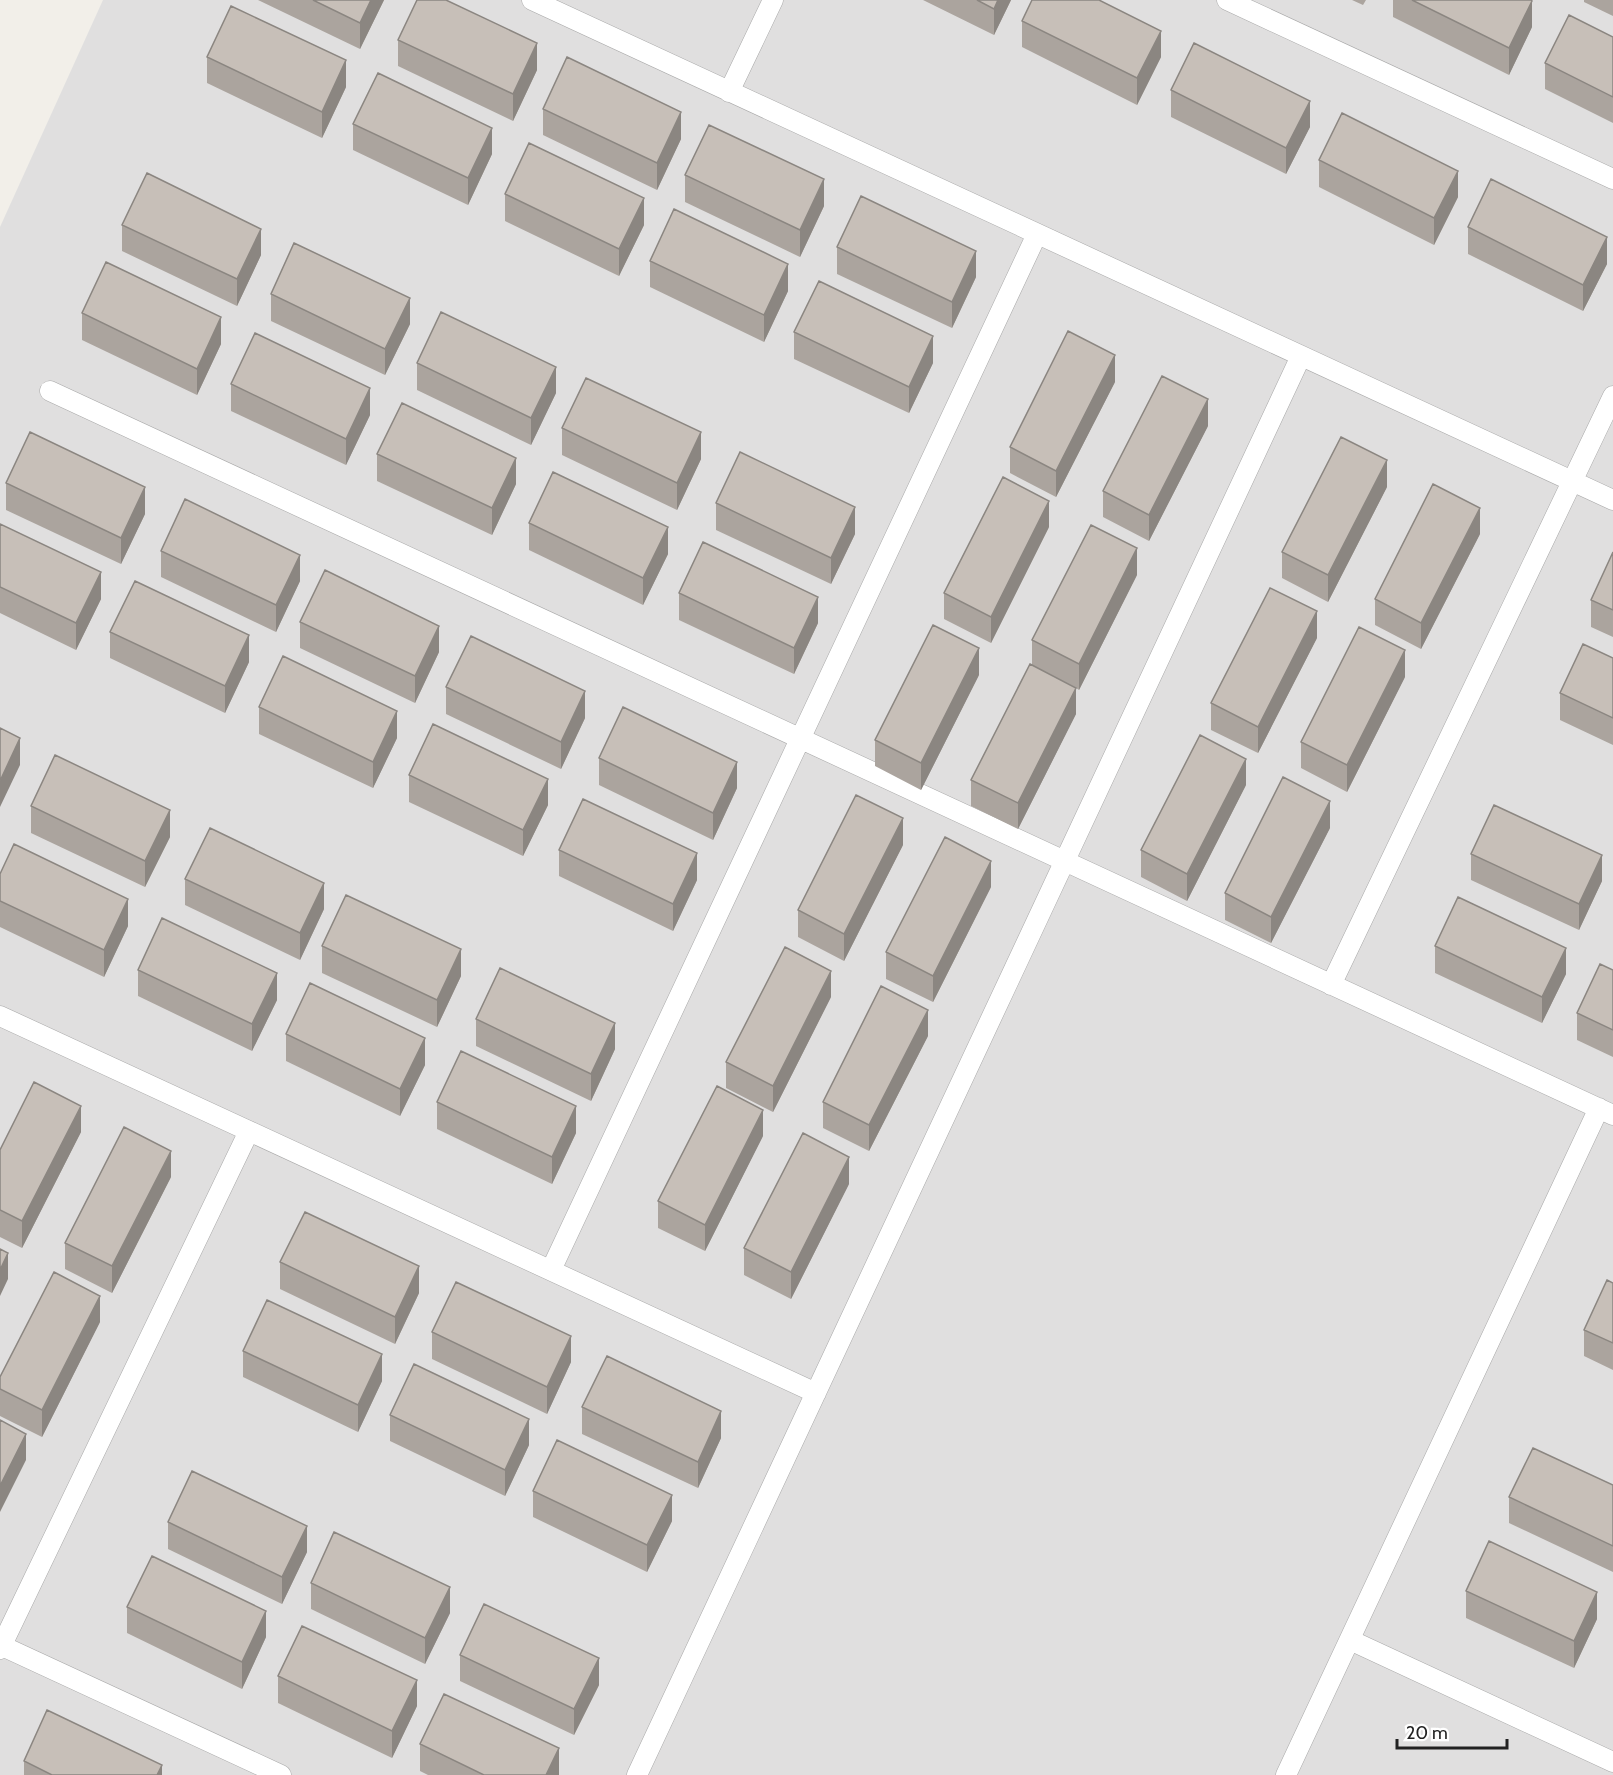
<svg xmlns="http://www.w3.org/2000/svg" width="1613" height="1775" viewBox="0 0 1613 1775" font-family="Cabin,sans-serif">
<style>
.residential{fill:#e0dfdf}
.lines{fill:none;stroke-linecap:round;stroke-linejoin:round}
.service-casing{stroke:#a9a9a9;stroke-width:21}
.service{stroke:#fff;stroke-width:20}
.wall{fill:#aba49e}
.shaded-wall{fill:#8b8681}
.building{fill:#c7bfb8;stroke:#8b8681;stroke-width:1.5}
</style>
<rect width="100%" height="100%" fill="#f2efe9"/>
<path class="residential" d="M103,0h1510v1775h-1613v-1548z"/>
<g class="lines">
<g class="service-casing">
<path id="service" d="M532,0l1081,500
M1227,0l386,179
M729,92l44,-92
M50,391l1563,724
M1331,985l282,-589
M0,1016l816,377
M551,1270l486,-1036
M1350,1640l263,122
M0,1645l281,130
M0,1649l249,-518
M637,1775l664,-1419
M1286,1775l313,-667"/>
</g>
<use href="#service" class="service"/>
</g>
<path class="wall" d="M258,0h126l-24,49z
M923,0h88l-17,35z
M1352,0h14l-3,5z
M1393,0h138l1,27 -23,48 -116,-58z
M1584,0h29v16l-29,-14z
M1022,21l139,36 -24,48 -115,-58z
M1613,37v86l-68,-34v-26z
M398,40l139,30 -24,51 -115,-55z
M207,57l139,30 -24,51 -115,-55z
M1171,90l139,37 -24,47 -115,-57z
M543,109l138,30 -24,51 -114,-55z
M353,124l139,30 -24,51 -115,-55z
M1319,160l139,37 -24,48 -115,-58z
M685,175l139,31 -24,51 -115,-55z
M505,194l139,31 -25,51 -114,-55z
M122,225l139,30 -24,51 -115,-55z
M1468,227l139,37 -24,47 -115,-57z
M837,247l139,30 -24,51 -115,-54z
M650,261l138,30 -24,51 -114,-55z
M271,294l139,30 -25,51 -114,-54z
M82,313l139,31 -24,51 -115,-55z
M794,332l139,31 -24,50 -115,-54z
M417,363l139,30 -25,52 -114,-55z
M1115,382l-59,115 -46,-24v-26z
M231,384l139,31 -24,50 -115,-54z
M1208,426l-59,115 -46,-24v-26z
M562,428l139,31 -24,51 -115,-55z
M377,454l139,30 -24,51 -115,-54z
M6,483l139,31 -24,50 -115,-54z
M1387,487l-59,115 -46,-24v-26z
M716,503l139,31 -24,50 -115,-54z
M529,523l139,31 -25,51 -114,-55z
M0,524l101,75 -25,51 -76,-37z
M1049,527l-58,116 -47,-24v-26z
M1480,534l-59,115 -46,-24v-26z
M161,551l139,30 -24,51 -115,-55z
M1613,552v85l-22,-10v-27z
M1137,575l-58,115 -3,-2v26l-58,115 -47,-23v-26l61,-115v-25z
M679,593l139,30 -24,51 -115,-54z
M300,622l139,30 -24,51 -115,-55z
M110,632l139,30 -24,51 -115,-55z
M1317,638l-59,115 -47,-23v-27z
M1613,658v87l-53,-25v-27z
M979,675l-58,115 -46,-24v-26z
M1405,677l-58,115 -46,-24v-26z
M446,687l139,31 -24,51 -115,-55z
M259,707l138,31 -24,50 -114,-54z
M599,758l138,30 -24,52 -114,-55z
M409,775l139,30 -25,51 -114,-54z
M1246,785l-59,116 -46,-24v-27z
M31,806l139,31 -25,50 -114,-54z
M1330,828l-59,115 -46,-23v-27z
M903,845l-59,116 -46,-24v-27z
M559,850l138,30 -24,51 -114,-55z
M1471,854l131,27 -23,49 -108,-50z
M0,874l128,52 -24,51 -104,-50z
M185,879l139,30 -24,51 -115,-55z
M991,887l-58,115 -47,-23v-27z
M322,946l139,30 -24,51 -115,-54z
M1435,946l131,28 -24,49 -107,-50z
M138,970l139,30 -25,51 -114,-55z
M1613,970v87l-36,-17v-27z
M831,997l-58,115 -47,-24v-26z
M476,1019l139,30 -24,52 -115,-55z
M286,1034l139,31 -25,51 -114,-55z
M928,1036l-59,115 -46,-23v-26z
M437,1102l139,31 -24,51 -115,-55z
M81,1132l-59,116 -22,-11v-87z
M763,1136l-58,115 -47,-23v-27z
M171,1177l-59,116 -47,-24v-26z
M849,1184l-58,115 -47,-24v-27z
M280,1262l139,31 -24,51 -115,-55z
M1613,1283v87l-29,-14v-26z
M100,1322l-58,115 -42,-21v-39z
M432,1332l139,30 -24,52 -115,-55z
M243,1351l139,30 -24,51 -115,-55z
M582,1407l139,31 -23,50 -116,-54z
M390,1415l139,30 -24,51 -115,-55z
M1613,1485v87l-104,-49v-26z
M533,1491l139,30 -25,51 -114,-55z
M168,1522l139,30 -25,52 -114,-55z
M311,1583l139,30 -25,51 -114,-55z
M1466,1591l131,28 -23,49 -108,-50z
M127,1607l139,30 -24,52 -115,-56z
M460,1655l139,30 -25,50 -114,-54z
M278,1676l139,30 -25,52 -114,-55z
M420,1744l139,31h-131l-8,-4z
M24,1761l138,14h-138z"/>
<path class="shaded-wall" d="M371,0h13l-24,49v-26z
M998,0h13l-17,35v-26z
M1532,1v26l-23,48v-27z
M1161,31v26l-24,48v-27z
M537,43v27l-24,51v-27z
M346,60v27l-24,51v-26z
M1310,101v26l-24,47v-26z
M681,112v27l-24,51v-27z
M492,128v26l-24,51v-27z
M1458,171v26l-24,48v-27z
M824,179v27l-24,51v-27z
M644,198v27l-25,51v-27z
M261,229v26l-24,51v-27z
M1607,237v27l-24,47v-26z
M976,251v26l-24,51v-26z
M788,264v27l-24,51v-27z
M410,298v26l-25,51v-26z
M221,317v27l-24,51v-26z
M933,336v27l-24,50v-26z
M1115,355v27l-59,115v-26z
M556,367v26l-25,52v-27z
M370,388v27l-24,50v-26z
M1208,399v27l-59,115v-26z
M701,432v27l-24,51v-27z
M516,458v26l-24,51v-27z
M1387,460v27l-59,115v-27z
M145,487v27l-24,50v-26z
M1049,501v26l-58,116v-26z
M855,507v27l-24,50v-26z
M1480,508v26l-59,115v-26z
M668,527v27l-25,51v-27z
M1137,548v27l-58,115v-26z
M300,555v26l-24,51v-27z
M101,572v27l-25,51v-27z
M818,597v26l-24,51v-26z
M1317,611v27l-59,115v-26z
M439,626v26l-24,51v-27z
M249,635v27l-24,51v-27z
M979,648v27l-58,115v-27z
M1405,650v27l-58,115v-27z
M1076,688v26l-58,115v-26z
M585,691v27l-24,51v-27z
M397,711v27l-24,50v-26z
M20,738v27l-20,42v-26z
M1246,759v26l-59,116v-27z
M737,762v26l-24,52v-27z
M548,779v26l-25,51v-26z
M1330,801v27l-59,115v-26z
M170,810v27l-25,50v-26z
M903,818v27l-59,116v-27z
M697,853v27l-24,51v-27z
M1602,855v26l-23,49v-26z
M991,861v26l-58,115v-26z
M324,883v26l-24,51v-27z
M128,899v27l-24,51v-27z
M1566,948v26l-24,49v-26z
M461,949v27l-24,51v-27z
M831,971v26l-58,115v-26z
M277,973v27l-25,51v-27z
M928,1010v26l-59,115v-26z
M615,1023v26l-24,52v-27z
M425,1038v27l-25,51v-27z
M81,1106v26l-59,116v-27z
M576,1106v27l-24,51v-27z
M763,1110v26l-58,115v-26z
M171,1151v26l-59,116v-27z
M849,1157v27l-58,115v-27z
M8,1253v26l-8,17v-26z
M419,1266v27l-24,51v-27z
M100,1296v26l-58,115v-27z
M571,1336v26l-24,52v-27z
M382,1354v27l-24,51v-27z
M721,1411v27l-23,50v-26z
M529,1419v26l-24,51v-26z
M26,1434v26l-26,52v-26z
M672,1495v26l-25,51v-27z
M307,1526v26l-25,52v-27z
M450,1587v26l-25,51v-26z
M1597,1592v27l-23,49v-27z
M266,1611v26l-24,52v-27z
M599,1658v27l-25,50v-26z
M417,1680v26l-25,52v-27z
M559,1748v27h-13z
M162,1765v10h-5z"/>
<path class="building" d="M313,0h58l-11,23z
M417,0h29l91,43 -24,51 -115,-54z
M977,0h21l-4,9z
M1032,0h67l62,31 -24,47 -115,-57z
M1412,0h119l1,1 -23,47z
M231,6l115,54 -24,52 -115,-55z
M1569,15l44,22v60l-68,-34z
M1194,43l116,58 -24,47 -115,-58z
M567,57l114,55 -24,51 -114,-54z
M378,73l114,55 -24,50 -115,-54z
M1342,113l116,58 -24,47 -115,-58z
M709,125l115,54 -24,51 -115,-55z
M529,143l115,55 -25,51 -114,-55z
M147,173l114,56 -24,50 -115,-54z
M1491,179l116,58 -24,48 -115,-58z
M861,196l115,55 -24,51 -115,-55z
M674,209l114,55 -24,51 -114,-54z
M294,243l116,55 -25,51 -114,-55z
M106,262l115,55 -24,52 -115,-56z
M819,281l114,55 -24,51 -115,-55z
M441,312l115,55 -25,51 -114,-55z
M1068,331l47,24 -59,116 -46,-24z
M255,333l115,55 -24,51 -115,-55z
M1162,376l46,23 -59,116 -46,-24z
M586,378l115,54 -24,51 -115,-55z
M402,403l114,55 -24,50 -115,-54z
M30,432l115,55 -24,51 -115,-55z
M1341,437l46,23 -59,115 -46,-23z
M740,452l115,55 -24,51 -115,-55z
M553,472l115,55 -25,51 -114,-55z
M1003,477l46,24 -58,116 -47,-24z
M1433,484l47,24 -59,115 -46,-24z
M185,499l115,56 -24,50 -115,-54z
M0,524l101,48 -25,51 -76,-36z
M1091,525l46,23 -58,116 -47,-24z
M703,542l115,55 -24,51 -115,-55z
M1613,552v58l-22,-10z
M325,570l114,56 -24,50 -115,-54z
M135,581l114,54 -24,51 -115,-54z
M1270,588l47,23 -59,116 -47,-24z
M933,625l46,23 -58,115 -46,-23z
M1359,627l46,23 -58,115 -46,-23z
M471,636l114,55 -24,51 -115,-55z
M1583,644l30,14v60l-53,-25z
M283,656l114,55 -24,51 -114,-55z
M1030,664l46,24 -58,115 -47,-23z
M623,707l114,55 -24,51 -114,-55z
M433,724l115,55 -25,51 -114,-55z
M0,728l20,10 -20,43z
M1200,735l46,24 -59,115 -46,-24z
M55,755l115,55 -25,51 -114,-55z
M1283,777l47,24 -59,116 -46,-24z
M856,795l47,23 -59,116 -46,-24z
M583,799l114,54 -24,51 -114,-54z
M1494,805l108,50 -23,49 -108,-50z
M210,828l114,55 -24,50 -115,-54z
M945,837l46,24 -58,115 -47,-24z
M14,844l114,55 -24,51 -104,-49v-27z
M346,895l115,54 -24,51 -115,-54z
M1458,897l108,51 -24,49 -107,-51z
M162,918l115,55 -25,51 -114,-54z
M785,947l46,24 -58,115 -47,-24z
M1600,964l13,6v60l-36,-17z
M500,968l115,55 -24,51 -115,-55z
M310,983l115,55 -25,51 -114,-55z
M881,986l47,24 -59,115 -46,-23z
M461,1051l115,55 -24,51 -115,-55z
M34,1082l47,24 -59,115 -22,-11v-60z
M717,1086l46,24 -58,115 -47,-24z
M124,1127l47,24 -59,115 -47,-23z
M803,1133l46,24 -58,115 -47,-24z
M305,1212l114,54 -24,51 -115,-55z
M0,1249l8,4 -8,17z
M54,1272l46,24 -58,114 -42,-21v-12z
M1607,1280l6,3v60l-29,-13z
M456,1282l115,54 -24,51 -115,-55z
M267,1300l115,54 -24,51 -115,-54z
M607,1356l114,55 -23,51 -116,-55z
M414,1364l115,55 -24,51 -115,-55z
M0,1420l26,14 -26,52z
M557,1440l115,55 -25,50 -114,-54z
M1533,1448l80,37v61l-104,-49z
M192,1471l115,55 -25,51 -114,-55z
M334,1532l116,55 -25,51 -114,-55z
M1489,1541l108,51 -23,49 -108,-50z
M152,1556l114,55 -24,51 -115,-55z
M484,1604l115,54 -25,51 -114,-54z
M302,1626l115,54 -25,51 -114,-55z
M444,1694l115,54 -13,27h-62l-64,-31z
M47,1710l115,55 -5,10h-105l-28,-14z"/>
<path d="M1397 1739v9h110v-9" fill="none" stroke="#222222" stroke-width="3"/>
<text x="1406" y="1739" font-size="18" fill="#222222" stroke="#ffffff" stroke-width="4.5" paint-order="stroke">20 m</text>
</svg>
